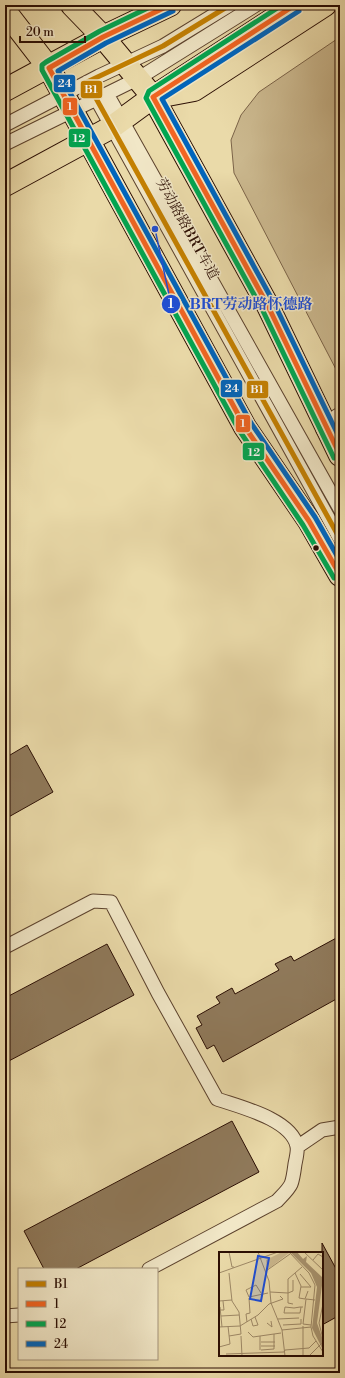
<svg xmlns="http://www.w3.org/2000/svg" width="345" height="1378" viewBox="0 0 345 1378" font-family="'Libre Bodoni','Noto Serif SC',serif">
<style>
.green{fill:#cab78d;stroke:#7b6348}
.building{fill:#8f795a;stroke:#2c0f04}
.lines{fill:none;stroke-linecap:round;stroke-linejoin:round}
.lane-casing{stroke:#5c422d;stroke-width:15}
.street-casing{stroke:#5c422d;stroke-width:24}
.primary-casing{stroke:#2c0f04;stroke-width:24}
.lane{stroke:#f1e7c7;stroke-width:13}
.street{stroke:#f1e7c7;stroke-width:22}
.primary{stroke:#eadaa9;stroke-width:22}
.bus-1-casing{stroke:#f1e7c7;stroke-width:8}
.bus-2-casing{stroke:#f1e7c7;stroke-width:8}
.bus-3-casing{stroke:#f1e7c7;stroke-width:8}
.bus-4-casing{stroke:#f1e7c7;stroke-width:8}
.bus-1{stroke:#c48001;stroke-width:5}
.bus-2{stroke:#f26522;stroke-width:5}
.bus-3{stroke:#00a651;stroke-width:5}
.bus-4{stroke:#0065bd;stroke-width:5}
.bus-dot{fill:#2c0f04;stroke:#f1e7c7;stroke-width:1.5}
.labels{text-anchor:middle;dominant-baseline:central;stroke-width:3;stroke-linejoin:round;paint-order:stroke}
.street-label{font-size:14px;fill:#2c0f04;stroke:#f1e7c7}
.inset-river{fill:none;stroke:#a99571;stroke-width:2}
.inset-road{fill:none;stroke:#9e8967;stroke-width:1}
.view{fill:#1d4ed8;fill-opacity:0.15;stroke:#1d4ed8;stroke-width:2}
.inset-edge{fill:none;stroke:#2c0f04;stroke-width:2}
.leader{fill:none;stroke:#1d4ed8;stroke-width:1.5}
.callout-dot{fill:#1d4ed8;stroke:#f1e7c7;stroke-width:1.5}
.mark-label{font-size:12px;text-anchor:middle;font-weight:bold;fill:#fff}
.callout-label{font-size:15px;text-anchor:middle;font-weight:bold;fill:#1d4ed8;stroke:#f1e7c7;stroke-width:3;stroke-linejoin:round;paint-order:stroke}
.line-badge{stroke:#f1e7c7;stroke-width:1.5}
.badge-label{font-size:11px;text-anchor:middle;font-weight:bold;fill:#fff}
</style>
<rect width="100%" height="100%" fill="#eadaa9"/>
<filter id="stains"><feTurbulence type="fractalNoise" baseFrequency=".005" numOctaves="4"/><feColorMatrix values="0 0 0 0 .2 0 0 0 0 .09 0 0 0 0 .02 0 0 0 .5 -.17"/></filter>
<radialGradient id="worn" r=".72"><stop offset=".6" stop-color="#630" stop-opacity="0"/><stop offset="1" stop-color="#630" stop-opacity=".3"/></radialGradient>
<path class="green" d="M340,37v340l-106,-204 -3,-33 10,-25 18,-23z"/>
<path class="building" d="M27,745l26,47 -48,27v-61z
M340,936v61l-117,65 -9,-17 -7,4 -11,-21 6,-3 -5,-9 23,-13 -4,-6 16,-9 3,6 44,-24 -4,-6 16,-8 3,5z
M107,944l27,51 -129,68v-65z
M232,1121l27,51 -183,97h-32l-20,-38z
M322,1243l18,33v39l-18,10z"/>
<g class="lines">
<g class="lane-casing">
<path id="lane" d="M87,82l253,457
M107,94l233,415
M5,125l94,-49 64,-30 67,-41
M5,144l134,-66 117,-73
M5,947l88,-46 18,1 47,91 59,106c23,8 74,20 80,47 1,5 -1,13 -2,18 -3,23 -3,21 -18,37l-128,68
M297,1147l25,-17 18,-3
M5,1316l14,-1"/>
</g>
<g class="street-casing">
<path id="street" d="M327,428l13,-9"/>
</g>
<g class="primary-casing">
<path id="primary" d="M72,5l31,32 50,60 115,209 72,149
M5,11l44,57 196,359 64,94 31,54
M5,90l98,-53 67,-32
M162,96l32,-6 131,-85
M5,185l107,-58 41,-30 142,-92"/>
</g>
<use href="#lane" class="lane"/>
<use href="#street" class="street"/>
<use href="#primary" class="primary"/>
<g class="bus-1-casing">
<path id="bus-1" d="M230,5l-67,41 -76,36 253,457"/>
</g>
<g class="bus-2-casing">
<path id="bus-2" d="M170,5l-67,32 -54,31 196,359 64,94 31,54
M295,5l-142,92 115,209 72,149"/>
</g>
<g class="bus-3-casing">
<path id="bus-3" d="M154,5l-54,26 -54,31 -4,3v5l197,360 64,95 31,53
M282,5l-133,86 -3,7 116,211 72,149"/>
</g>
<g class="bus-4-casing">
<path id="bus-4" d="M173,11l-67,32 -48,28 193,352 64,94 25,44
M299,11l-137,88 112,204 66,136"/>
</g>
<use href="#bus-1" class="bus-1"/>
<use href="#bus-2" class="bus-2"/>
<use href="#bus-3" class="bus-3"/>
<use href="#bus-4" class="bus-4"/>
</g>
<circle class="bus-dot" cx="316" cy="548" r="3.5"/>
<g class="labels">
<g class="street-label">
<text transform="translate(187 229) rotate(61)">劳动路路BRT车道</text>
</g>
</g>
<g transform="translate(219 1252)">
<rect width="104" height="104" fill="#eadaa9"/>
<path d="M63,0l7,1 -22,17 -1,-10z" fill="#cab78d"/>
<path d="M71,0h7l6,7 4,-3 -1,6 17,16 -6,45 6,17v10l-11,-22 5,-41 -6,-14z" fill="#a99571"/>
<path class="inset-river" d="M75,0l21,21 5,13 -5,35 2,14 4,6"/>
<path class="inset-road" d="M10,0l3,15h2M39,0l11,29 2,22 11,27 3,26M70,0l20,21 6,12 -4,42 2,9 10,16M85,0l19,18M94,8l5,-6 5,3M47,19l24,-17M0,21l59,-21M10,21l3,28 7,11 2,22 -12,2M76,21l6,13 -2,12 6,1 3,-8M81,22l11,13h-10M74,28v11l-5,2v10l5,1M51,40l18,1v-14l14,-12M42,41l-5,-8 -10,5 3,7 19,-4M0,49l13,-1M104,52l-4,19 4,16M1,55l2,20M82,55l-1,6h-16l1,-6 9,1 6,-1h3M0,58h5l-1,-9M2,64l18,-1M32,67l2,7 5,-1 -3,-8M59,67l21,-1M28,70l-1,-8 4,-1 -1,-15M48,71l5,4 -1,-6M64,73l18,-1v-5M92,73l-8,-1 3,-25 9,1M84,74v30M0,75l21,-1 18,-11 11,-11 14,-5 -3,-3M63,78l29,-3M29,80l5,5 28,-4M22,84l1,20M41,84v14M42,90h14M42,94h14M0,95l11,-3 -2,-18M42,98l13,-1v-15M65,100l1,-2 24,-2 7,-7M7,102l58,-2M90,104l14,-14"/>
<path class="view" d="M39,4l11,2 -8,43 -11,-2z"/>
<rect width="104" height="104" class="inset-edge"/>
</g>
<path class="leader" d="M155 229L171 304"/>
<g class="callout-dot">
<circle cx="155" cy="229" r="4"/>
<circle cx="171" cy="304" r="10"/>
</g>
<g class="mark-label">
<text x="171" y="308">1</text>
</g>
<g class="callout-label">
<text x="251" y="309">BRT劳动路怀德路</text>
</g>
<g class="line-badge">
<rect x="53" y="74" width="23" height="19" rx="4" fill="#0065bd"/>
<rect x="80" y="80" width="23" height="19" rx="4" fill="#c48001"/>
<rect x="62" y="97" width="16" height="19" rx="4" fill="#f26522"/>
<rect x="68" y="128" width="23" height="20" rx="4" fill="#00a651"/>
<rect x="220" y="379" width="23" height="19" rx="4" fill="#0065bd"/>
<rect x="246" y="380" width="23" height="19" rx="4" fill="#c48001"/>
<rect x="235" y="414" width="16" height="19" rx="4" fill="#f26522"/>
<rect x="242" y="442" width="23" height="19" rx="4" fill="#00a651"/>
</g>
<g class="badge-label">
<text x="65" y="87">24</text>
<text x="91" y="93">B1</text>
<text x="70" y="110">1</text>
<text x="79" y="142">12</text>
<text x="232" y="392">24</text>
<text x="257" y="393">B1</text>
<text x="243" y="427">1</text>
<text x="254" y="456">12</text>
</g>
<rect width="345" height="1378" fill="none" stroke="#eadaa9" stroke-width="20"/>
<rect x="6" y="6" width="333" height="1366" fill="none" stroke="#2c0f04" stroke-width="2"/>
<rect x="10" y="10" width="325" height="1358" fill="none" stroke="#2c0f04"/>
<rect x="18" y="1268" width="140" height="92" fill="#f1e7c7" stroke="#a29179"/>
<rect x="26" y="1281" width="20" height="6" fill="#c48001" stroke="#a29179"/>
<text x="54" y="1288" font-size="12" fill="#2c0f04">B1</text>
<rect x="26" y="1301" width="20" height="6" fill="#f26522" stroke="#a29179"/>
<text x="54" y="1308" font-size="12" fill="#2c0f04">1</text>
<rect x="26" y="1321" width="20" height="6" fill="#00a651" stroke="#a29179"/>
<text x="54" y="1328" font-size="12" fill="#2c0f04">12</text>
<rect x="26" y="1341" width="20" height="6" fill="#0065bd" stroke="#a29179"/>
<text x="54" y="1348" font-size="12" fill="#2c0f04">24</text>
<path d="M20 36v6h65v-6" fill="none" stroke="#2c0f04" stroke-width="2"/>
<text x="26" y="36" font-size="12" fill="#2c0f04" stroke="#f1e7c7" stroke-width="3" paint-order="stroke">20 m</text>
<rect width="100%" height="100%" filter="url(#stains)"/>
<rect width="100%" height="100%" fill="url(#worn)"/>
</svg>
